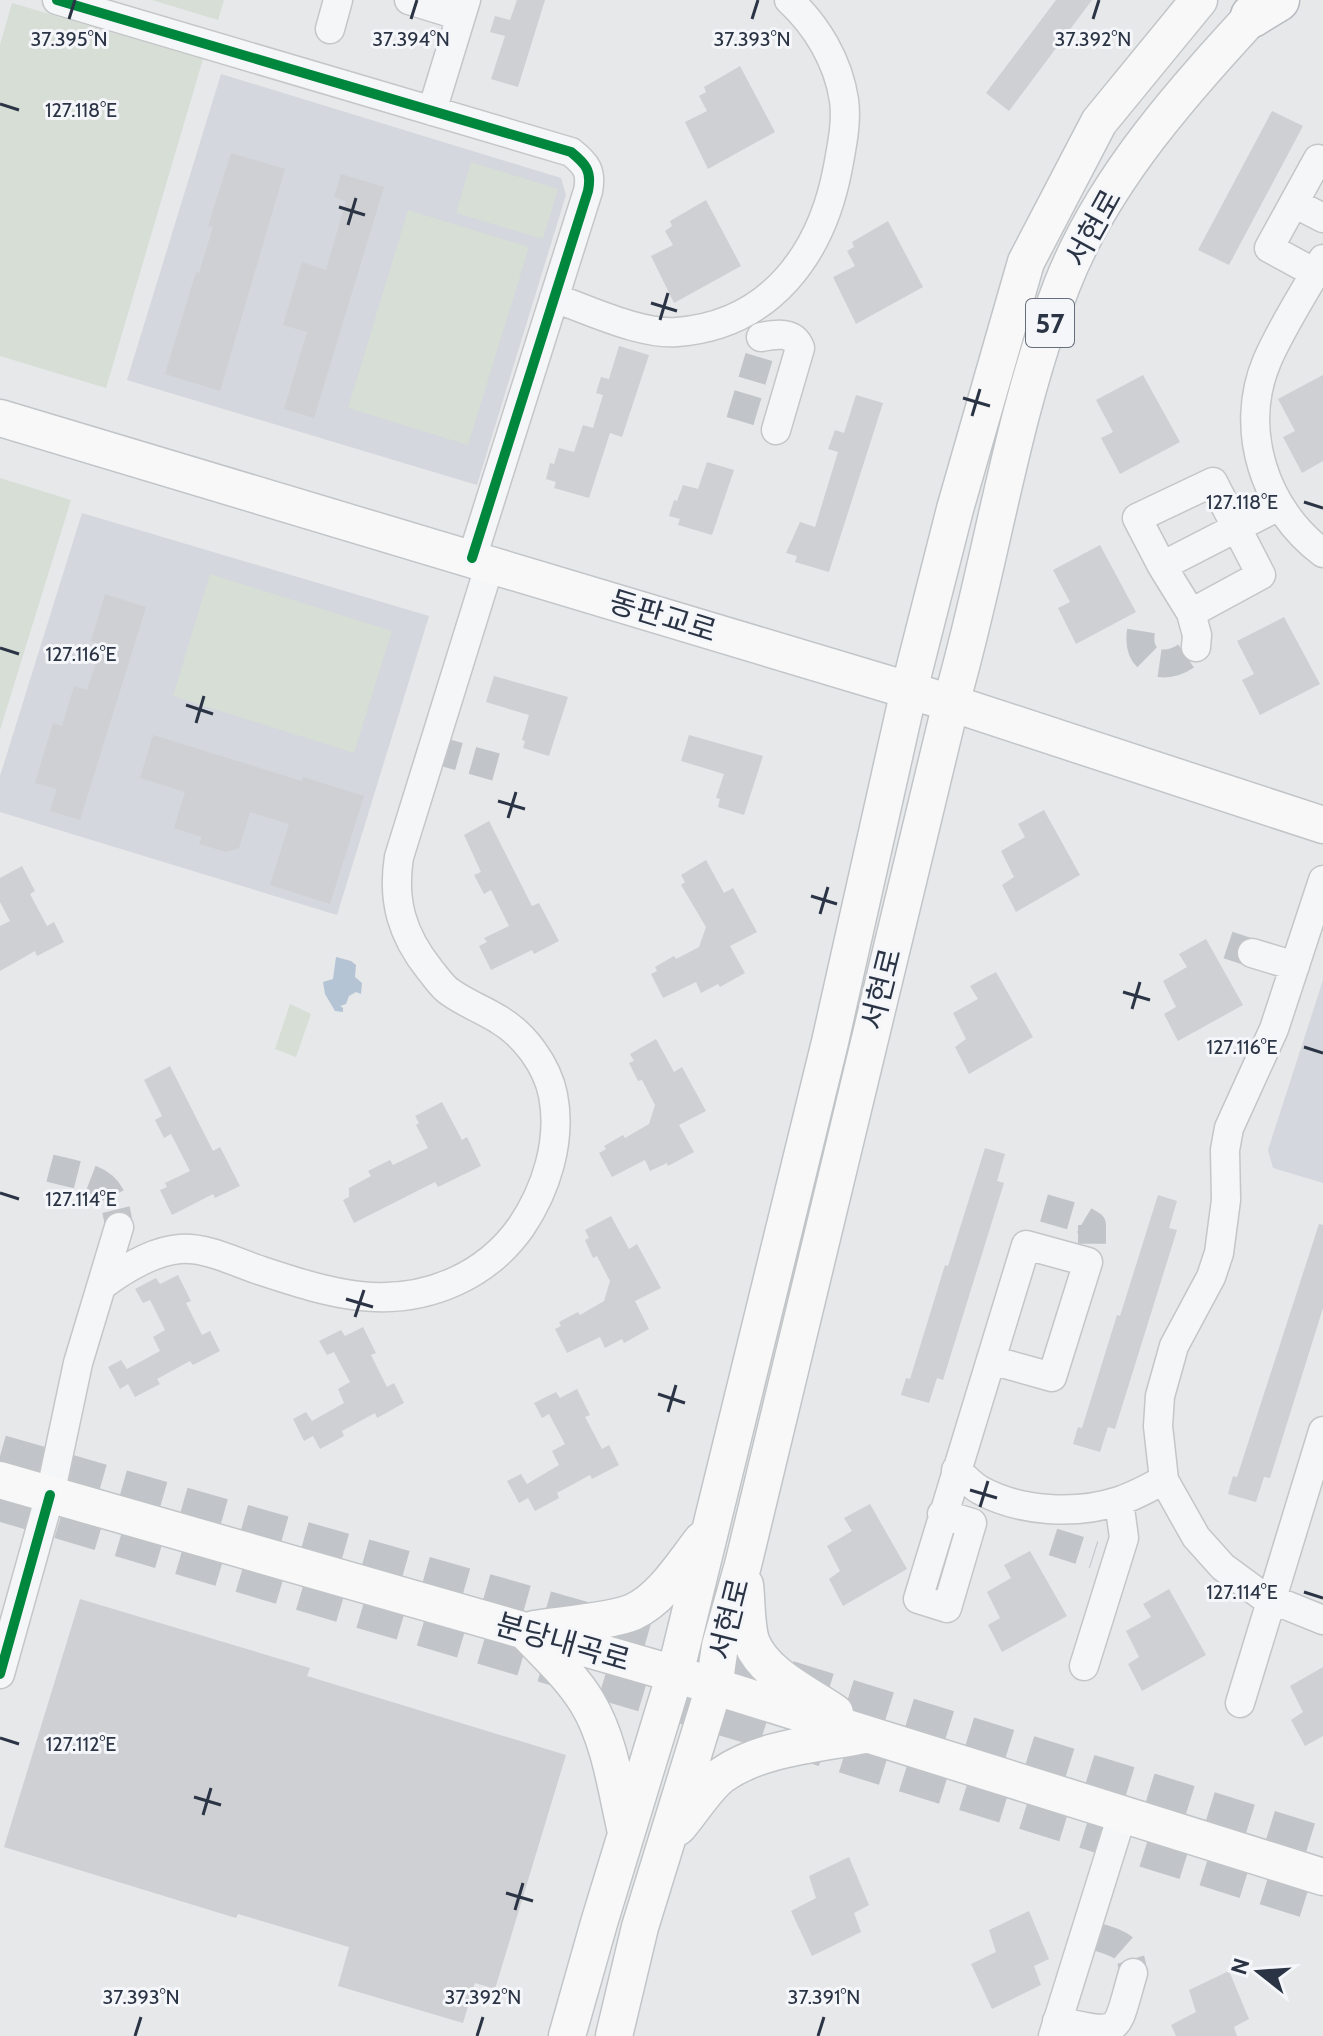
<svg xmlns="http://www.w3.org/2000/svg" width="1323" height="2036" viewBox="0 0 1323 2036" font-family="Cabin,'Noto Sans KR',sans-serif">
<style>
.built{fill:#d4d7dd}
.green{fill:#d6ded6}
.water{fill:#b4c4d5}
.building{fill:#ced0d3}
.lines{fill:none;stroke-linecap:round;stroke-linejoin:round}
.minor-tunnel{stroke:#c1c4c9;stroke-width:28;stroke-dasharray:28 14;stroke-linecap:butt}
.highway-tunnel{stroke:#c1c4c9;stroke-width:42;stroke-dasharray:42 21;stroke-linecap:butt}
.minor-casing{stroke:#c4c6c8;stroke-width:31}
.major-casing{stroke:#c2c5c8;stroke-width:39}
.highway-casing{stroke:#b8bbbf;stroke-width:45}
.minor{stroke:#f5f6f7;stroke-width:28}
.major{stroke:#f8f8f8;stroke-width:36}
.highway{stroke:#f8f8f8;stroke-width:42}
.cycleway-casing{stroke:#f4f6f9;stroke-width:15}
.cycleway{stroke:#00873e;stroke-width:10}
.ticks{fill:none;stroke:#2b3445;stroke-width:3}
.labels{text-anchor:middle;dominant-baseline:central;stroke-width:6;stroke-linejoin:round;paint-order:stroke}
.shield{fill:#f4f6f9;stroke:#676e7b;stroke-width:2}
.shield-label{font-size:28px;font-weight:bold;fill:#2b3445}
.street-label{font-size:30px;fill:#2b3445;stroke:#f4f6f9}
.ticks-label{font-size:20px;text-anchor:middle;fill:#2b3445;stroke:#f4f6f9;stroke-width:6;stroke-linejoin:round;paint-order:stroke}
</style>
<rect width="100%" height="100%" fill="#e6e8ea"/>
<path class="built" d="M221,74l340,104 5,17 -89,290 -350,-105z
M82,513l347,103 -92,299 -337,-103v-36z
M1323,980v203l-50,-15 -5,-18z"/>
<path class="green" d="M152,0h72l-6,20z
M12,3l191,56 -97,329 -106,-32v-311z
M471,162l87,27 -15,50 -87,-26z
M408,210l121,37 -61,198 -120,-37z
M0,478l71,22 -71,230z
M210,574l182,57 -38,122 -181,-57z
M290,1004l21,10 -15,43 -21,-8z"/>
<path class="water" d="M336,957l15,4 5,4 -1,12 7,6 -1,11 -5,-2 -7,4 -3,8 -6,2 3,2v4l-8,-1 -10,-17 -2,-12 10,-3z"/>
<path class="building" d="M517,0h28l-27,87 -27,-8 14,-43 -15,-4 5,-16 15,4z
M1056,0h36l-83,111 -23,-18z
M740,66l35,66 -67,37 -23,-47 22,-11 -8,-15 7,-4 -2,-5z
M1272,111l31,15 -74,139 -31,-15z
M231,153l54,16 -65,222 -55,-17 31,-102 3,1 14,-46 -5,-1z
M341,174l43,13 -70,231 -30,-9 23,-77 -24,-7 19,-63 24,8 20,-69 -12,-4z
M706,200l35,66 -67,37 -23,-47 22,-11 -8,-14 7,-5 -2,-5z
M888,221l35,66 -67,37 -23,-47 22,-11 -8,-15 7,-4 -2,-5z
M619,346l30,9 -27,82 -12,-4 -21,65 -35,-10 2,-6 -10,-3 4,-16 4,1 5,-16 15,4 9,-27 10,3 10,-33 -7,-2 5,-16 8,2z
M1143,375l37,67 -60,32 -19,-36 12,-6 -17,-32z
M1323,375v86l-21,12 -19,-36 12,-6 -17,-32z
M856,395l27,8 -54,169 -34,-10 2,-6 -11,-3 14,-31 15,5 23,-75 -10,-3 7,-19 9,3z
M707,462l27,8 -22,65 -34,-10 2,-6 -11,-3 5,-16 3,1 6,-16 15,4z
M1100,545l36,67 -60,32 -18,-36 12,-6 -17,-32z
M105,594l41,13 -66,213 -30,-9 7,-22 -22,-6 18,-60 9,3 12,-40 13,4 15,-45 -11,-4z
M1284,617l36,67 -60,31 -18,-35 12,-6 -17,-33z
M494,676l74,21 -19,59 -26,-8 2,-7 -3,-1 7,-25 -43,-13z
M153,735l149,46 1,-4 61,19 -34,108 -60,-19 19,-61 -39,-12 -11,36 -13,4 -27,-8 3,-7 -28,-9 11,-36 -45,-14z
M689,735l74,21 -19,59 -26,-8 2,-8 -4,-1 8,-24 -43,-13z
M1044,810l36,65 -64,37 -14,-27 12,-8 -13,-26 24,-14 -7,-13z
M489,821l43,85 7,-3 20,38 -25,13 -2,-4 -41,20 -12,-24 8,-4 -3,-4 25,-12 -18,-36 -7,4 -10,-19 7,-3 -17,-37z
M706,860l18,33 9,-5 24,44 -27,14 15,27 -25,14 -2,-3 -17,9 -5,-11 -33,16 -12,-24 6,-3 -2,-4 19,-11 2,3 23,-12 7,-20 -25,-42 4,-3 -4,-7z
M22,866l13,25 -5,3 17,32 7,-4 10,20 -27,14 -2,-5 -35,20v-45l10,-5 -10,-19v-24z
M1206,939l37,66 -65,36 -14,-27 12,-7 -13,-26 24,-14 -8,-13z
M996,972l37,65 -64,37 -14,-27 11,-8 -13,-26 25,-14 -8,-13z
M656,1039l18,33 8,-5 24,44 -27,14 15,27 -26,14 -1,-3 -17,8 -5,-11 -33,17 -13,-24 7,-4 -2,-3 19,-11 2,3 24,-14 6,-19 -13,-25 -4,1 -9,-18 5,-2 -4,-7z
M170,1066l43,85 7,-4 20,39 -25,12 -2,-4 -41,21 -12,-25 7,-3 -2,-4 25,-12 -19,-37 -7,4 -9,-18 7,-4 -18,-36z
M442,1102l20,38 5,-3 14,29 -43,21 -3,-5 -81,41 -11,-23 6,-3v-9l22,-12 -3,-5 22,-11 3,5 35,-17 -12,-23 3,-2 -4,-7z
M985,1148l20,6 -8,27 7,2 -61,197 -6,-2 -8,25 -28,-8 5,-17 4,1 35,-114 3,1z
M1158,1195l19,6 -8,27 8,2 -62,199 -7,-2 -8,25 -27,-8 5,-17 4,1 35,-113 3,1z
M611,1216l18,33 8,-5 24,44 -26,13 14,28 -25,14 -2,-4 -17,9 -5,-11 -33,16 -12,-24 6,-3 -2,-4 19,-10 2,3 24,-14 6,-20 -13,-25 -4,2 -8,-18 4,-2 -4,-8z
M1319,1224l4,1v83l-53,170 -6,-1 -8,25 -28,-8 5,-18 4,1z
M178,1275l13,26 -5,2 16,32 8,-4 10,20 -27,14 -3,-4 -33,18 3,5 -25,13 -7,-13 -8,5 -12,-22 13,-7 6,9 33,-18 -7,-14 12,-7 -15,-30 -7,3 -8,-14 21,-11 4,6z
M363,1327l13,26 -5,2 16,32 7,-4 10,20 -27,15 -2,-5 -33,18 2,5 -24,13 -7,-13 -9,5 -11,-22 13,-7 6,9 32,-18 -6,-14 12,-7 -16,-30 -7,3 -8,-14 22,-11 4,6z
M577,1389l13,26 -5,2 17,32 7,-4 10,20 -27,14 -2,-4 -33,18 2,5 -24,13 -7,-13 -9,5 -12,-22 14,-7 6,10 32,-19 -7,-14 13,-7 -16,-30 -7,4 -8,-15 22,-11 4,6z
M870,1504l37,65 -64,37 -14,-27 11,-8 -13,-25 25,-15 -8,-13z
M1030,1551l37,65 -65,36 -14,-27 12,-7 -13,-26 24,-14 -7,-13z
M1169,1589l37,66 -64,36 -14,-27 11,-7 -13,-26 25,-14 -8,-13z
M80,1599l230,69 -3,8 259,79 -71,234 -20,-6 -12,40 -125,-37 11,-39 -111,-33 -2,4 -232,-71z
M1323,1667v69l-18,10 -14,-26 12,-8 -13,-26z
M849,1857l20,48 -15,8 7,19 -49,24 -21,-45 25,-13 -7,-22z
M1029,1911l20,48 -15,7 7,19 -49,24 -21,-45 25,-12 -7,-22z
M1229,1971l20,48 -15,8 3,9h-61l-5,-11 25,-13 -7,-22z"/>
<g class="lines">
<path class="minor-tunnel" d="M740,421l19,-64
M1141,631c-6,39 34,41 55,16
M432,749l64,18
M1228,945l24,8
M50,1168c45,12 63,8 69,59
M1044,1208l38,11 10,6v24
M1053,1542l41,13
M1098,1937c23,7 33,10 35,36"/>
<path class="highway-tunnel" d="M0,1456l767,219 556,173
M0,1500l755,224 568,178"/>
<g class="minor-casing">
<path id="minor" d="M57,0l514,152c15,12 21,19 17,39l-116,367
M409,0l52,16
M330,29l8,-29
M432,111l34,-111
M1294,203l29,15
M1323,259c-18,33 -41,67 -56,102 -29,69 -2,149 56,192
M1315,273l-46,-25 49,-89 5,2
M554,298c36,12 86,37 123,34 94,-7 145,-79 161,-165 4,-22 9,-45 6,-67 -6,-39 -27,-74 -55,-100
M761,337c15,-3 33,-6 39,11l-24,82
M1162,566l29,47 70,-38 -48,-93 -76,36 25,48 117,-60
M1191,613l6,22 -1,12
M1323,880l-49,149 -45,99 -4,22 1,50 -7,53 -8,24 -37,69 -14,50 -2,30 6,54 32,57 27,30 38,28 62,25
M1252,953l43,13
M104,1284c20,-15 50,-33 76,-35 27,-2 57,14 82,22 67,22 127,41 194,10 26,-12 48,-30 65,-54 25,-37 41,-86 32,-132 -6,-30 -29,-61 -55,-76 -16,-10 -33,-16 -48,-27 -8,-5 -14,-15 -20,-22 -28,-35 -38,-69 -31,-113l91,-293
M956,1470c8,6 15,15 24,20 40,22 96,25 139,11 16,-5 31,-14 45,-21
M942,1514l30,9 -25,85 -29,-9 108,-354 62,17 -36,115 -61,-17
M1084,1666l40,-128 -5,-37
M0,1674l50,-179 28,-132 41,-136
M1240,1703l83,-272
M1057,2021c67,15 58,13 76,-48
M1053,2036l69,-221"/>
</g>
<g class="major-casing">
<path id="major" d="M0,418l951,285 372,122
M0,1480l675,194 648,203
M745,1585c2,17 1,39 6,56 12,33 57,53 84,72
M534,1629c25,-4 79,-8 99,-17 29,-13 50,-48 69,-72
M526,1632c21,22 45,44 61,70 23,38 29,87 39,130
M678,1827c14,-16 28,-40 44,-52 40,-28 97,-31 142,-40
M567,2036l32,-113 76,-249 155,-632 79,-352 46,-181 71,-247 73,-140 100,-122
M614,2036l26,-109 74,-240 6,-41 23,-81 208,-862c40,-138 59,-283 111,-418 43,-110 127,-200 205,-285"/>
</g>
<g class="highway-casing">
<path id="highway" d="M1252,16l26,-16"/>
</g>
<use href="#minor" class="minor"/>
<use href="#major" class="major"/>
<use href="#highway" class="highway"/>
<g class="cycleway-casing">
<path id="cycleway" d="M57,0l514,152c15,12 21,19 17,39l-116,367
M0,1674l50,-179"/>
</g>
<use href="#cycleway" class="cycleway"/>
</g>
<path class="ticks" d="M69,19l6,-19M411,19l6,-19M752,19l6,-19M1093,19l6,-19M0,104l19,6M339,207l26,8M348,225l8,-27M651,303l26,8M660,320l8,-27M963,398l27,8M972,416l8,-27M1304,502l19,6M0,648l19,6M186,705l27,9M196,723l8,-27M498,801l27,8M508,818l8,-26M811,896l26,8M820,914l8,-27M1123,992l27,8M1132,1009l8,-27M1304,1047l19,6M0,1193l19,6M346,1299l27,8M355,1317l9,-27M658,1394l27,9M668,1412l8,-27M970,1490l27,8M980,1507l8,-26M1304,1592l19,6M0,1738l19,6M194,1797l27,8M203,1815l8,-27M506,1893l27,8M515,1910l8,-27M135,2036l6,-19M477,2036l6,-19M818,2036l6,-19"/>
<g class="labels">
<rect class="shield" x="1026" y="299" width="48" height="48" rx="6"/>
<g class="shield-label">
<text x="1050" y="323">57</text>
</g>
<g class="street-label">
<text transform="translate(1093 228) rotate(-61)">서현로</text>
<text transform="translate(663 616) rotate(17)">동판교로</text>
<text transform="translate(881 989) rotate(-76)">서현로</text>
<text transform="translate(729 1619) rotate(-76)">서현로</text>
<text transform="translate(563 1642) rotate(16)">분당내곡로</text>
</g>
</g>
<g class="ticks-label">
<text x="69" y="46">37.395°N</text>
<text x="411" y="46">37.394°N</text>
<text x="752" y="46">37.393°N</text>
<text x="1093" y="46">37.392°N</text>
<text x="81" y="117">127.118°E</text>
<text x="1242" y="509">127.118°E</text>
<text x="81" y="661">127.116°E</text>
<text x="1242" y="1054">127.116°E</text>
<text x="81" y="1206">127.114°E</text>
<text x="1242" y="1599">127.114°E</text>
<text x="81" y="1751">127.112°E</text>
<text x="141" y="2004">37.393°N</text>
<text x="483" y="2004">37.392°N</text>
<text x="824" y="2004">37.391°N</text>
</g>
<g transform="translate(1259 1972) rotate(287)" stroke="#f4f6f9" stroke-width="6" paint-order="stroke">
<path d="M0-6L14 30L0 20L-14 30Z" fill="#2b3445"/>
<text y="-12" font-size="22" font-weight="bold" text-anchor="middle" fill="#2b3445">N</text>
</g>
</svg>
